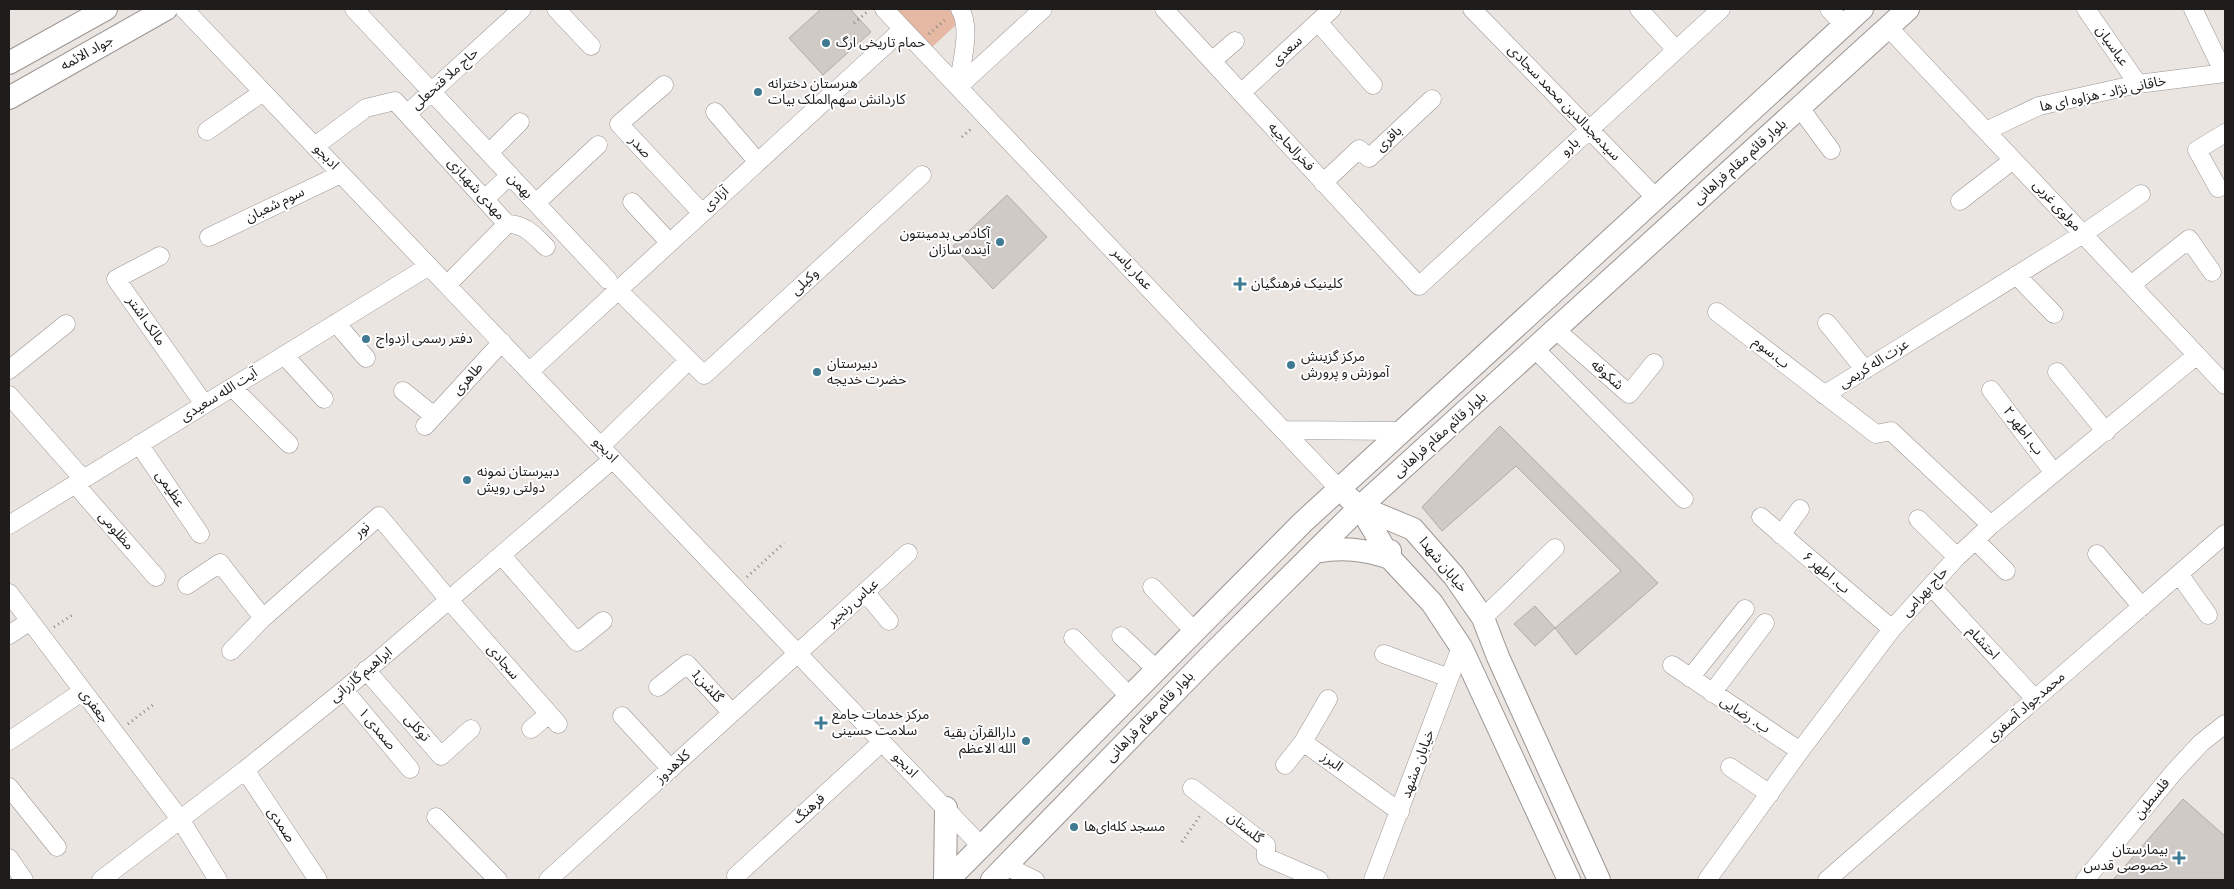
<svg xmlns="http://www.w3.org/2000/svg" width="2234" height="889" viewBox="0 0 2234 889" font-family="'Source Sans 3','Noto Sans Arabic',sans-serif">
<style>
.green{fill:#e4b8a3}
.building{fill:#d0cac7;stroke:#b0aaa8}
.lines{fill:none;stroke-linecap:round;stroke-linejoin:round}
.minor-casing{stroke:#9b9592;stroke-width:19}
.major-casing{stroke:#9b9592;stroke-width:24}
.path{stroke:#8c8785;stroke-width:3;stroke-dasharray:1 4;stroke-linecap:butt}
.minor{stroke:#fff;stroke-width:18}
.major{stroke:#fff;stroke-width:22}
.poi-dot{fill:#3f7a92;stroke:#fff;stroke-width:2}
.labels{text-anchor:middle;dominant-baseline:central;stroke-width:4;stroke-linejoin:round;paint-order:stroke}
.poi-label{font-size:14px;fill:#1f1d1c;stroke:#fff;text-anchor:start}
.street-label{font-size:14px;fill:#1f1d1c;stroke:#fff}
</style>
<rect width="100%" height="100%" fill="#ebe5e2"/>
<path class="green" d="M894,9h55l11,12 -30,28z"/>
<path class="building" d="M821,9h29l21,23 -48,43 -34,-37z
M1007,195l40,42 -54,52 -40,-43z
M1500,426l158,157 -82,72 -21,-27 66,-57 -105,-105 -74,65 -20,-24z
M1535,606l20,22 -20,18 -21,-22z
M2183,799l42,37v44h-112z"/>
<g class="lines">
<g class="minor-casing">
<path id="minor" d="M184,9l798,838
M354,9l254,271
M556,9l35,37
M884,9l455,480
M1164,9l255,277 302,-277
M1472,9l184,189
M1639,9l37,41
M1829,9l15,16
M2086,9l52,75
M2193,9l31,64
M1318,22l55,63
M1888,27l337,358
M1212,61l23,-20
M664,85l-45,39 82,88
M958,87l85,-78
M958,87c3,-23 14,-58 2,-78
M1241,93l91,-84
M1800,108l31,42
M715,112l42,49
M407,114l100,110
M207,131l56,-39
M1986,131l53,-25 99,-22 87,-11
M315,146l51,-38 29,-7 12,13 115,-105
M489,153l31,-31
M1323,183l36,-34 10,9 63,-59
M2218,188l-21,-38 28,-17
M486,198l24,-23
M1960,201l53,-41
M632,202l37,40
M536,203l62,-58
M507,224c18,0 27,11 39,23
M209,237l132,-63
M160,256l-44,23 88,125
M2016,275l38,39
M447,285l60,-61
M2131,285l58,-46 23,33
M617,289l87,86 218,-200
M1717,312l159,122 15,-3 100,94
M336,323l30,35
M1827,323l38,47
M1556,330l73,64 25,-31
M1535,349l149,150
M284,355l40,44
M9,370l57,-46
M530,371l373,-342
M2057,372l49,60
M232,387l57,57
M1991,390l63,83
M403,391l31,25
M9,395l74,84
M1824,395l259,-161 58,-40
M425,426l77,-84
M1284,430l117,1
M139,444l61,90
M601,446l87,-85
M75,484l81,93
M1761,517l131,112
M1918,519l39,38
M9,525l420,-259
M1781,535l19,-26
M1975,540l31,31
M2097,554l45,53
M502,556l75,86 26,-21
M2179,574l29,41
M187,585l33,-22 43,55
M1931,586l104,113
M1152,587l43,45
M865,592l24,29
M9,593l171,226 38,61
M1483,618l72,-70
M9,635l21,-14
M1121,636l36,34
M1073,638l57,59
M231,651l32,-33 116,-102 70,84 109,124
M1384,654l65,24
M1672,665l128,86
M366,670l75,86 30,-27
M1690,678l55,-69
M658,687l29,-23 45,49
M344,690l66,79
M1712,693l53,-70
M1328,699l-25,43 97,70
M622,716l49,53
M531,729l18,-15
M9,741l74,-50
M1285,765l18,-23
M1730,767l40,27
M245,770l73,110
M9,787l48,60
M1192,788l74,57v12l53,23
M436,817l62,63
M9,858l15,22
M1006,866l29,14
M736,876l146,-134
M101,880l144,-110 99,-80 269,-231
M548,880l360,-327
M1373,880l88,-233
M1707,880l93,-129 92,-122 65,-72 34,-32 206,-170
M1827,880l398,-346
M2085,880l89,-108 27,-29 24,-19"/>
</g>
<g class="major-casing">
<path id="major" d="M9,63l97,-54
M9,98l157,-89
M1349,498l11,9 30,51 42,45 29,44 108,233
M1360,507l53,22 41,47 29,42 15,39 101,223
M1315,552c27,-5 49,-3 75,6v-7
M945,880l1,-72
M948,880l354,-357 560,-514
M992,880l215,-221 153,-152 548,-498"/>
</g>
<path class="path" d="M854,23l14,-12
M929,34l18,-16
M962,137l11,-10
M747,577l37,-34
M54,627l20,-13
M128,724l26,-20
M1182,842l19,-28"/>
<use href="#minor" class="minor"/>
<use href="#major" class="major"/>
</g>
<g class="poi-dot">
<circle cx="826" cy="43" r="5"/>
<circle cx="758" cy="92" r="5"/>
<circle cx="1000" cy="242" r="5"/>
<path d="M1237.5 276.5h5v5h5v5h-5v5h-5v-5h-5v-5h5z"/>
<circle cx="366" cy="339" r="5"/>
<circle cx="1291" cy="365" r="5"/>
<circle cx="817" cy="372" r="5"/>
<circle cx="467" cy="480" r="5"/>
<path d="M818.5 715.5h5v5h5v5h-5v5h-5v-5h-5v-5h5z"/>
<circle cx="1026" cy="741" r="5"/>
<circle cx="1074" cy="827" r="5"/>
<path d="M2176.5 850.5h5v5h5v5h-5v5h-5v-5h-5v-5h5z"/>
</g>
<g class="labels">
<g class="poi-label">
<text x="836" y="43">حمام تاریخی ارگ</text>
<text x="768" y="84">هنرستان دخترانه<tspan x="768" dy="16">کاردانش سهم‌الملک بیات</tspan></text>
<text x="990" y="234" text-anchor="end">آکادمی بدمینتون<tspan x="990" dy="16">آینده سازان</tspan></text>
<text x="1251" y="284">کلینیک فرهنگیان</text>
<text x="376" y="339">دفتر رسمی ازدواج</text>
<text x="1301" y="357">مرکز گزینش<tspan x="1301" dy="16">آموزش و پرورش</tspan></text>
<text x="827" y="364">دبیرستان<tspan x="827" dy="16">حضرت خدیجه</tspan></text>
<text x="477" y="472">دبیرستان نمونه<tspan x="477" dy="16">دولتی رویش</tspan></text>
<text x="832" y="715">مرکز خدمات جامع<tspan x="832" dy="16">سلامت حسینی</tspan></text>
<text x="1016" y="733" text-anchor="end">دارالقرآن بقیة<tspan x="1016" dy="16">الله الاعظم</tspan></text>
<text x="1084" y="827">مسجد کله‌ای‌ها</text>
<text x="2168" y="850" text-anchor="end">بیمارستان<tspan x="2168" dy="16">خصوصی قدس</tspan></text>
</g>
<g class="street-label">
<text transform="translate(2112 46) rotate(55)">عباسیان</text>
<text transform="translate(1287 51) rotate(-43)">سعدی</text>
<text transform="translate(87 53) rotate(-29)">جواد الائمه</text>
<text transform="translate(445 79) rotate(-42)">حاج ملا فتحعلی</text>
<text transform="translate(2103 94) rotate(-12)">خاقانی نژاد - هزاوه ای ها</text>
<text transform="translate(1564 103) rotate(46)">سیدمجدالدین محمد سجادی</text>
<text transform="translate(1389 139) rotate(-43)">باقری</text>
<text transform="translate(640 147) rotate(47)">صدر</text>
<text transform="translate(1291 147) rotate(47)">فخرالحاجیه</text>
<text transform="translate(1570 147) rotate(-43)">بارو</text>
<text transform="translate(326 157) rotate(46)">ادبجو</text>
<text transform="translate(1740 162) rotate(-42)">بلوار قائم مقام فراهانی</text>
<text transform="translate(520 186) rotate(47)">بهمن</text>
<text transform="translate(476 189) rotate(48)">مهدی شهبازی</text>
<text transform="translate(716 199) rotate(-42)">آزادی</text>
<text transform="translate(275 205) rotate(-26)">سوم شعبان</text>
<text transform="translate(2057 206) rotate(47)">مولوی غربی</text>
<text transform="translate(1132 269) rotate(47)">عمار یاسر</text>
<text transform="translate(805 282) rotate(-43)">وکیلی</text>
<text transform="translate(146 321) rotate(55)">مالک اشتر</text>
<text transform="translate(1771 353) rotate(38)">ب.سوم</text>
<text transform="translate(1874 364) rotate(-32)">عزت اله کریمی</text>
<text transform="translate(1607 375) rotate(41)">شکوفه</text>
<text transform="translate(468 379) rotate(-48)">طاهری</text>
<text transform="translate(219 395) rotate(-32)">آیت الله سعیدی</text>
<text transform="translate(2023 431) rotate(53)">ب. اطهر ۲</text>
<text transform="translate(1440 435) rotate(-42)">بلوار قائم مقام فراهانی</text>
<text transform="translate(605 450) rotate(46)">ادبجو</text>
<text transform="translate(170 489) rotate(56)">عظیمی</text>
<text transform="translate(362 530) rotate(-41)">نور</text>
<text transform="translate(116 531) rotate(49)">مظلومی</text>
<text transform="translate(1443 565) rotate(50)">خیابان شهدا</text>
<text transform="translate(1826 573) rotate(40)">ب. اطهر ۶</text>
<text transform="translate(1925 592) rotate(-48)">حاج بهرامی</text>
<text transform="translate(853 603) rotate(-42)">عباس رنجبر</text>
<text transform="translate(1983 643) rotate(47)">احتشام</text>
<text transform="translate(503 662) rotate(49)">سجادی</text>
<text transform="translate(361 675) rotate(-40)">ابراهیم گازرانی</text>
<text transform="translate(707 686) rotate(48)">گلشن1</text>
<text transform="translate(94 706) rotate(53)">جعفری</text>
<text transform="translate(2026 707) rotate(-41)">محمدجواد آصفری</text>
<text transform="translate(1745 715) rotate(33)">ب. رضایی</text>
<text transform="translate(1150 717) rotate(-46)">بلوار قائم مقام فراهانی</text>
<text transform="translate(417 728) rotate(49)">توکلی</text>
<text transform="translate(377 729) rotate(50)">صمدی ۱</text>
<text transform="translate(1332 762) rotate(36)">البرز</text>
<text transform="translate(1418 764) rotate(-70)">خیابان مشهد</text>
<text transform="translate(905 765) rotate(46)">ادبجو</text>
<text transform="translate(673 767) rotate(-42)">کلاهدوز</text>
<text transform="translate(2152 799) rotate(-51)">فلسطین</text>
<text transform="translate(809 809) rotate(-42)">فرهنگ</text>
<text transform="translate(281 825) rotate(57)">صمدی</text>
<text transform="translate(1245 828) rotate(38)">گلستان</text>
</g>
</g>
<rect width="2234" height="889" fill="none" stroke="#1f1d1c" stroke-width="20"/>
</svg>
